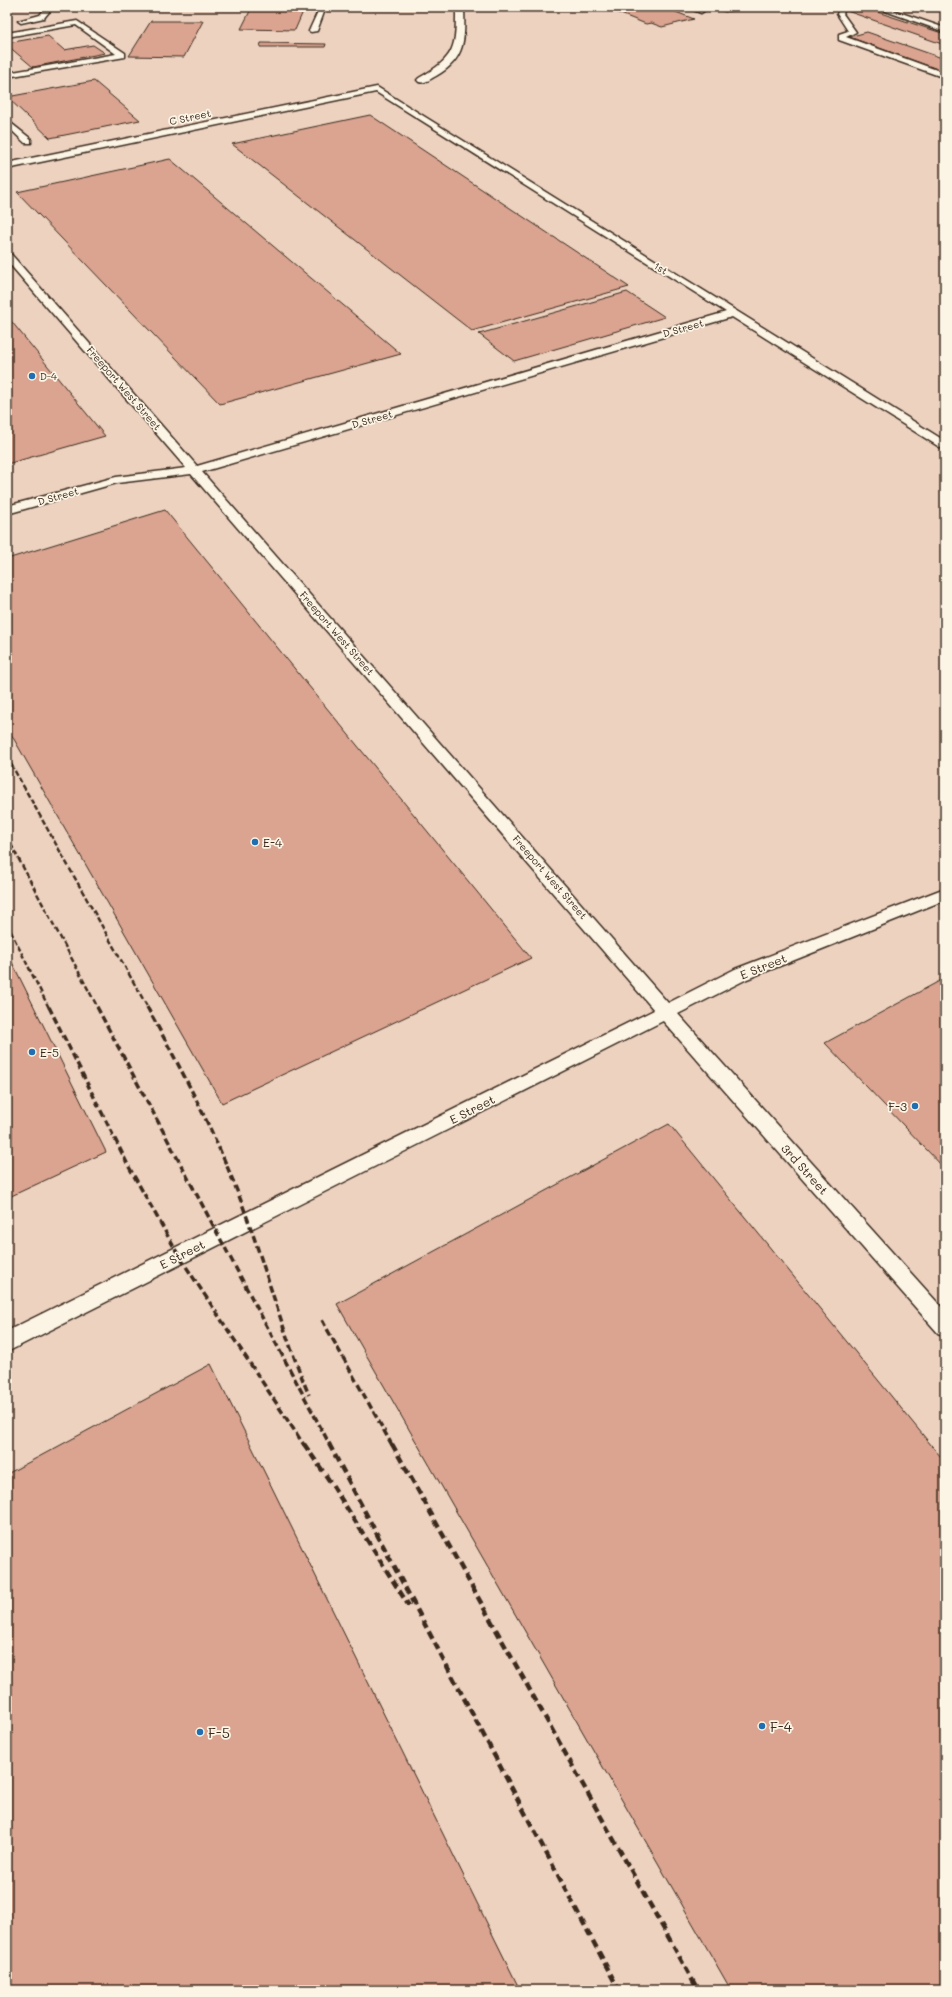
<svg xmlns="http://www.w3.org/2000/svg" width="952" height="1997" viewBox="0 0 952 1997" font-family="Mali,sans-serif">
<style>
.built{fill:#edd2c0}
.building{fill:#daa490;stroke:#3b2a1e}
.lines{fill:none;stroke-linecap:round;stroke-linejoin:round}
.service-casing{stroke:#3b2a1e;stroke-width:3}
.minor-casing{stroke:#3b2a1e;stroke-width:3}
.service{fill:#fcf5e5;fill-rule:evenodd}
.minor{fill:#fcf5e5;fill-rule:evenodd}
.rail-far2{stroke:#3b2a1e;stroke-width:2.5;stroke-dasharray:5.5 2.5;stroke-linecap:butt}
.rail-far1{stroke:#3b2a1e;stroke-width:3.5;stroke-dasharray:7 3.5;stroke-linecap:butt}
.rail{stroke:#3b2a1e;stroke-width:4.5;stroke-dasharray:8 4.5;stroke-linecap:butt}
.poi-dot{fill:#1f6fb2;stroke:#fcf5e5;stroke-width:1.5}
.labels{text-anchor:middle;dominant-baseline:central;stroke-width:3.5;stroke-linejoin:round;paint-order:stroke}
.far-street-label{font-size:10px;fill:#3b2a1e;stroke:#fcf5e5}
.far-poi-label{font-size:10px;fill:#3b2a1e;stroke:#fcf5e5;text-anchor:start}
.poi-label{font-size:12px;fill:#3b2a1e;stroke:#fcf5e5;text-anchor:start}
.street-label{font-size:12px;fill:#3b2a1e;stroke:#fcf5e5}
.near-poi-label{font-size:14px;fill:#3b2a1e;stroke:#fcf5e5;text-anchor:start}
</style>
<rect width="100%" height="100%" fill="#f5e5d4"/>
<filter id="ink" filterUnits="userSpaceOnUse"><feTurbulence type="fractalNoise" baseFrequency=".025" numOctaves="2"/><feDisplacementMap in="SourceGraphic" scale="8" xChannelSelector="R" yChannelSelector="G"/><feConvolveMatrix kernelMatrix="1 2 1 2 8 2 1 2 1" color-interpolation-filters="sRGB"/></filter>
<g filter="url(#ink)">
<path class="built" d="M7,7h938v1983h-938z"/>
<path class="building" d="M252,7h53l-10,23 -54,-1z
M603,7h60l31,12 -32,8 -11,-4 -5,1z
M710,7h33l2,1 -20,4z
M862,7l83,27v11l-98,-34z
M151,21h52l-19,36 -55,-1z
M867,32l78,27v13l-96,-35z
M48,36l16,14 29,-5 12,8 -72,14 -26,-22v-2z
M261,43l65,1 -1,3h-65z
M94,81l46,39 -90,18 -43,-41z
M370,115l259,172 -157,44 -240,-187z
M170,159l231,195 -181,50 -203,-212z
M627,292l38,25 -151,44 -35,-27z
M7,316l98,120 -98,28z
M165,510l366,448 -309,145 -215,-376v-168z
M7,952l99,200 -99,46z
M945,978v191l-120,-126z
M669,1124l276,338v528h-214l-394,-686z
M211,1364l309,626h-513v-516z"/>
<g class="lines">
<g class="service-casing">
<path id="service" d="M46,7h7l-9,11 -23,5 -3,-2 22,-6z
M320,7h6l-9,24 -6,1 -2,-1z
M686,7h10l8,4 -3,2z
M842,7h8l-6,4 -1,3 13,18 -10,5 99,36v5l-106,-38v-6l9,-3 -11,-17 2,-5z
M874,7h10l61,21v4z
M77,21l48,32v4l-118,20v-4l109,-19 -40,-29 -69,12v-4z
M377,87l568,354v8l-4,-1 -209,-131 -530,155 466,531 67,-34 210,-81v12l-198,79 -69,35 267,297v25l-7,-3 -275,-312 -656,331v-21l647,-321 -463,-536 -74,9 -110,31v-8l109,-29 70,-9 -179,-207v-9l3,1 187,213 529,-154 -350,-220 -369,77v-6z
M7,120l24,19v4h-6l-18,-17z"/>
</g>
<g class="minor-casing">
<path id="minor" d="M456,7h8c1,32 2,52 -28,69 -6,3 -11,8 -17,6l-2,-2 2,-2c37,-21 37,-30 37,-71z"/>
</g>
<use href="#service" class="service"/>
<use href="#minor" class="minor"/>
<path class="rail-far2" d="M7,757l141,251
M7,837l91,171
M7,924l42,84"/>
<path class="rail-far1" d="M49,1007l80,160 50,89 125,189
M97,1007l233,438
M147,1007c35,63 68,126 94,194 24,64 41,130 68,194
M322,1320l70,125"/>
<path class="rail" d="M304,1444l27,39 78,123
M329,1444l290,546
M392,1444l306,546"/>
</g>
</g>
<g class="poi-dot">
<circle cx="32" cy="376" r="4"/>
<circle cx="255" cy="842" r="4"/>
<circle cx="32" cy="1052" r="4"/>
<circle cx="915" cy="1106" r="4"/>
<circle cx="762" cy="1726" r="4"/>
<circle cx="200" cy="1732" r="4"/>
</g>
<g class="labels">
<g class="far-street-label">
<text transform="translate(190 117) rotate(-12)">C Street</text>
<text transform="translate(661 268) rotate(32)">1st</text>
<text transform="translate(683 328) rotate(-16)">D Street</text>
<text transform="translate(124 388) rotate(49)">Freeport West Street</text>
<text transform="translate(372 419) rotate(-16)">D Street</text>
<text transform="translate(58 496) rotate(-16)">D Street</text>
<text transform="translate(337 633) rotate(49)">Freeport West Street</text>
<text transform="translate(550 877) rotate(49)">Freeport West Street</text>
</g>
<g class="far-poi-label">
<text x="40" y="376">D-4</text>
</g>
<g class="poi-label">
<text x="263" y="842">E-4</text>
<text x="40" y="1052">E-5</text>
<text x="907" y="1106" text-anchor="end">F-3</text>
</g>
<g class="street-label">
<text transform="translate(763 966) rotate(-22)">E Street</text>
<text transform="translate(472 1109) rotate(-27)">E Street</text>
<text transform="translate(805 1169) rotate(48)">3rd Street</text>
<text transform="translate(182 1254) rotate(-27)">E Street</text>
</g>
<g class="near-poi-label">
<text x="770" y="1726">F-4</text>
<text x="208" y="1732">F-5</text>
</g>
</g>
<rect width="952" height="1997" fill="none" stroke="#fcf5e5" stroke-width="24"/>
<rect x="12" y="12" width="928" height="1973" fill="none" stroke="#3b2a1e" stroke-width="1.5" filter="url(#ink)"/>
</svg>
